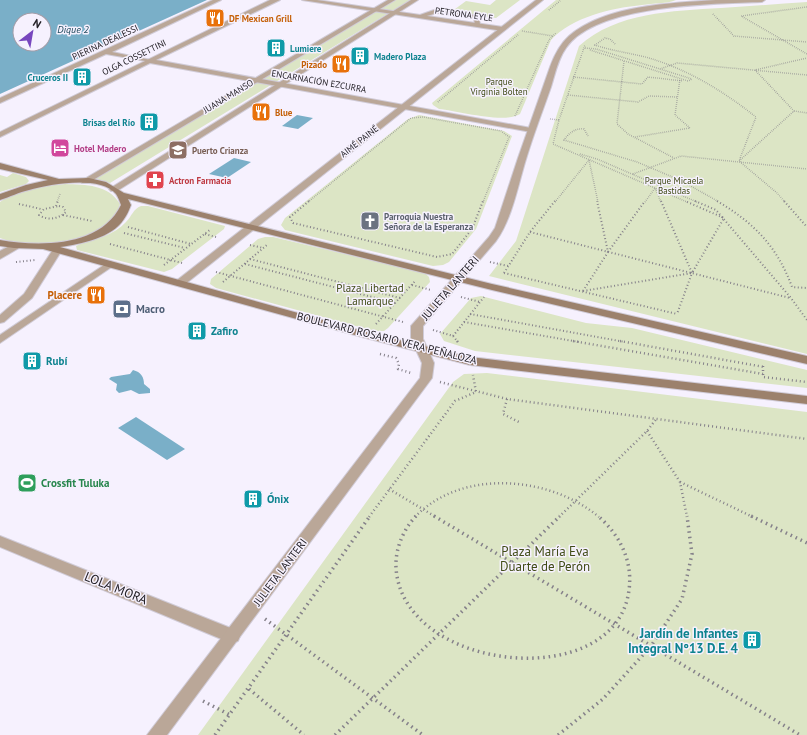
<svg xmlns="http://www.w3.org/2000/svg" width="807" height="735" viewBox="0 0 807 735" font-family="'PT Sans',sans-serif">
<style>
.green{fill:#dce5c5}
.water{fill:#7aafc8;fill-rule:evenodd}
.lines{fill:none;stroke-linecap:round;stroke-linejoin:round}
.service-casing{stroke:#d0cbd7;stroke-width:2}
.pedestrian-casing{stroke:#d0cbd7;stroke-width:2}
.minor-casing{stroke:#d0cbd7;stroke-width:2}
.tertiary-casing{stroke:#d0cbd7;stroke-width:2}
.secondary-casing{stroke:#d0cbd7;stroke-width:2}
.path-far3{stroke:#85818a;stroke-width:1.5;stroke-dasharray:0.5 1.5;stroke-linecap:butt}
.path-far2{stroke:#85818a;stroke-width:2;stroke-dasharray:1 2.5;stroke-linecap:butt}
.path-far1{stroke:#85818a;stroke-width:2.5;stroke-dasharray:1 3;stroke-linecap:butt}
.path{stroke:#85818a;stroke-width:3.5;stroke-dasharray:1.5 4;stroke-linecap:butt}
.service{fill:#baa798;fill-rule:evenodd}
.pedestrian{fill:#baa798;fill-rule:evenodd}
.minor{fill:#baa798;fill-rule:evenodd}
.tertiary{fill:#baa798;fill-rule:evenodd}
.secondary{fill:#9c816c;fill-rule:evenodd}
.labels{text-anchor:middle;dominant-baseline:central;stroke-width:3;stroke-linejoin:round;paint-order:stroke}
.far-street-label{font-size:9px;fill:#232026;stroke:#f6f1fe}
.far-food-label{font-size:9px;font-weight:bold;fill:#c56008;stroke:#f6f1fe;text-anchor:start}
.far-culture-label{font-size:9px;font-weight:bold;fill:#0d838f;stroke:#f6f1fe;text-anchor:start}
.far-park-label{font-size:9px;fill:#414c17;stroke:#f6f1fe}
.far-hotel-label{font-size:9px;font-weight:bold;fill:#b23c85;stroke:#f6f1fe;text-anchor:start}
.far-education-label{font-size:9px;font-weight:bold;fill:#785e54;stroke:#f6f1fe;text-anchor:start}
.far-health-label{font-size:9px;font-weight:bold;fill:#be3a42;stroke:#f6f1fe;text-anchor:start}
.far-worship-label{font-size:9px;font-weight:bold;fill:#5b616d;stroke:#f6f1fe;text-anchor:start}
.far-water-label{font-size:10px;font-style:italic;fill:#1b475a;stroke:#f6f1fe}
.park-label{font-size:11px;fill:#414c17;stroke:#f6f1fe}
.street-label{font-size:11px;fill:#232026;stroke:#f6f1fe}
.food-label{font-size:11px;font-weight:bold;fill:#c56008;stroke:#f6f1fe;text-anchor:end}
.service-label{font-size:11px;font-weight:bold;fill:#4e5e75;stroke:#f6f1fe;text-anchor:start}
.culture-label{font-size:11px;font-weight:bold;fill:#0d838f;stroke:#f6f1fe;text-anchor:start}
.leisure-label{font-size:11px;font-weight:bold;fill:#27864d;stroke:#f6f1fe;text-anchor:start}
.near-park-label{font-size:13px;fill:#414c17;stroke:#f6f1fe}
.near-street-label{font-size:13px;fill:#232026;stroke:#f6f1fe}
.near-culture-label{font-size:13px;font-weight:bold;fill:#0d838f;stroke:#f6f1fe;text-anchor:end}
</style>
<rect width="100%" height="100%" fill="#f6f1fe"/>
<path class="green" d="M396,0h14l-300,183 -15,-4z
M496,0h24l-24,18 -45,-6 15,-11 24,4z
M556,0h120c-9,4 -23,3 -34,5 -30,3 -70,12 -91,35l-31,74c-16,10 -61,-3 -81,-5l-6,-4 -1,-2z
M807,2v352l-318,-78 27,-35 63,-195c38,-34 93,-35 142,-38 29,-2 57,-4 86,-6z
M419,115l85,16 8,5 -36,93 -27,33 -6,3 -10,1 -148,-36 -4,-5 4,-7 123,-99z
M13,173l13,4 3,4 -3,3 -26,8v-17l7,2z
M65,184c21,1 43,0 55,20 -11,39 -88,47 -120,34v-36c18,-13 43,-16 65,-18z
M141,206h7l77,20 -1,3 -52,40 -8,3 -87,-22 -1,-4 4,-2c17,-5 34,-9 46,-22 6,-6 7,-13 15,-16z
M265,237h8l152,36 4,4 1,5 -42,46 -4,3h-10l-158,-43 -6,-4 1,-5 47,-40z
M481,296l105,27 46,5 175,42v18l-332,-37 -31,-10 -4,-7 31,-36z
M487,373l320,39v323h-609l255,-353 11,-8z"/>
<path class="water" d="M0,0h207l-207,94zM20,20h24v24h-24z
M297,115l16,3 -15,11 -16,-3z
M234,158l17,4 -24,16 -18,-4z
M133,370c8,2 11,7 11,14l6,5v4l-11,1 -8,-4 -12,3 -3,-3 1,-6 -8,-5 2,-2 19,-3z
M136,417l49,32 -18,11 -49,-32z"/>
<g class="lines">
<g class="service-casing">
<path id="service" d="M437,9l42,7 1,9 -5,1 -1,-8 -37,-5 -17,5 -3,-2z
M57,247l5,3 -30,48 -28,24 -4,1v-8l24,-21 30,-46z
M110,261l5,3 -2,2 -113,77v-8z"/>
</g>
<g class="pedestrian-casing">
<path id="pedestrian" d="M213,0h8l-109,52 39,8v2l-45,-8 -106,49v-5z"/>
</g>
<g class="minor-casing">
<path id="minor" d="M270,0h10l-124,60 375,68 4,2 -4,2 -381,-69 -150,74v-5z
M302,0h15l186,27 3,2 -3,2z
M15,243l4,1 1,2 -1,2 -19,11v-8z
M0,536l238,95 2,5 -2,5 -6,2 -6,-2 -226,-94z"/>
</g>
<g class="tertiary-casing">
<path id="tertiary" d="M388,0h7l-307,183h-6l-1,-2z
M411,0h7l-301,191h-6l-2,-2z
M536,0h7l-359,285h-8l-1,-2 1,-2z
M716,0h49l-3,2c-49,2 -166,2 -196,46 -8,11 -11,26 -15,39 -8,23 -17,46 -24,69 -9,28 -14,61 -31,85l-73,85v13l11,24 -2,15 -265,357h-20l273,-357 2,-15 -11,-24v-13l78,-89 6,-9 23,-70 32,-91c4,-11 10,-23 19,-31 36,-31 102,-33 147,-36z"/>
</g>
<g class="secondary-casing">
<path id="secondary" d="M0,163l59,16 30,-1 17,4 18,11 368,91 315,72v8l-315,-74 -364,-91 3,6c-2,5 -4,10 -7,14 -12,19 -43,25 -64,28l310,86 100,24 337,39v8l-337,-39 -108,-28 -319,-88 -29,-1 -14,-2v-6c40,7 101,7 121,-35 -1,-3 -3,-8 -5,-11 -16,-19 -66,-10 -87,-4 -10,2 -19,7 -29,10v-6l26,-9 22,-5 -48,-11z"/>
</g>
<path class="path-far3" d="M807,7l-66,9 66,38
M549,10l12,-10
M713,14l21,22 73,6
M522,31l31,5
M615,44l-5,-5 -5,-1 -10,7c17,6 36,8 54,13 40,12 74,33 107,59l-17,44
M585,48l11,1 64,20 17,-6 130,12
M590,50l98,31 4,-2
M624,61l-7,63 11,10 46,24
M660,69l32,10
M573,77l69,7 6,-7 35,4
M568,95l70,7 11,-6 28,1
M438,102l81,-68
M794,111l13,2
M515,116l34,-76 7,-7
M550,119l9,1 -6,24 134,58
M559,120l26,-75
M588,136l-4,-7c-9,-1 -15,4 -20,11l73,22 45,19 37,21
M635,137l55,-9 -15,-13 5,-36
M580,154l17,5 100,43
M589,160l9,42
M633,174l48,-18 126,13
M57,202l3,-8
M308,202l103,-84 12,-1 78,14 8,6 -26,65
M555,202l34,-42
M645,202l10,-14 6,14
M785,202l-8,-9 -38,-32 55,-50 -39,-41 52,-12"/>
<path class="path-far2" d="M309,201l-19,16 3,6 144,34 15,-3 20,-25 11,-28
M661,201l31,72 -15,41
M695,201l21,9 75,88 16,22
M717,201c37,22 60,45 75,86l15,1
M784,201l23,26
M19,204l22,5
M56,206l2,-5
M59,206l4,1 3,5c-8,7 -18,9 -27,3l5,-6z
M63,215l29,6
M128,227l63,17
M530,232l260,66
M124,233l61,15
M205,234l11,3
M110,244l72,19
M250,245l13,3
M608,252l37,-51
M250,259l150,39
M16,262l19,-2
M490,262l18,4
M245,264l150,39
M164,265l47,-36
M216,272l187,50
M504,273l173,41
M504,273l26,-41 25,-31
M223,282l45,-38
M412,285l19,5
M583,291l109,-18 32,-55 -39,-17
M583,291l25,-39 -11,-51
M461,297l19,5
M470,314l155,28
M464,322l115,20
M376,324l40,-44
M433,330l20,6 5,6
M453,336l31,-39"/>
<path class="path-far1" d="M457,341l2,3
M573,341l190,33
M620,341l144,26
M380,354l16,4 3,6 -1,5 13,4
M763,366v11l44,5
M440,382l67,17 300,40
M507,399l-4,15 16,8
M647,431l33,51 7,35
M680,482l73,35
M389,489l47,28
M369,517l86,-116 21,-9 -3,-17
M415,517c47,-49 135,-41 184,0
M559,517l88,-86 10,-13"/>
<path class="path" d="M416,516c-13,14 -21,33 -20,52 7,105 220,126 233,22 4,-29 -9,-55 -31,-74
M434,516l366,219
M751,516l56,27
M265,619l158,116
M249,689l55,46
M203,701l27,14
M215,735l155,-219
M335,735l225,-219
M558,735l45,-36 48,-53 31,-47 10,-45 -5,-38"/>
<use href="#service" class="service"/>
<use href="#pedestrian" class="pedestrian"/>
<use href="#minor" class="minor"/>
<use href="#tertiary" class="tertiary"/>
<use href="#secondary" class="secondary"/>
</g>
<defs>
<g id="restaurant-square" transform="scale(1)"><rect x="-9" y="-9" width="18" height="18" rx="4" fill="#e8710a" stroke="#f6f1fe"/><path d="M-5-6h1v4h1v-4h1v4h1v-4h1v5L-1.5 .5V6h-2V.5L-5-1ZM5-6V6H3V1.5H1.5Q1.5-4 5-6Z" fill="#fff"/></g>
<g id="building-square" transform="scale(1)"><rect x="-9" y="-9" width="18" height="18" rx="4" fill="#0f9aa8" stroke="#f6f1fe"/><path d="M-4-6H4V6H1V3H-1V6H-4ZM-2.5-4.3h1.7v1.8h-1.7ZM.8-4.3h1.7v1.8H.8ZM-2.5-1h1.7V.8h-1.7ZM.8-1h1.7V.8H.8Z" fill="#fff"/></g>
<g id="hotel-square" transform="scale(1)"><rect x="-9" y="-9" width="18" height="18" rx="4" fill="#d1479c" stroke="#f6f1fe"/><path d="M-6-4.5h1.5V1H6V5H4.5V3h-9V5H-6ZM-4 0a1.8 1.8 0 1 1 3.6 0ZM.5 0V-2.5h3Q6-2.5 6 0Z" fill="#fff"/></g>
<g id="school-square" transform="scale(1)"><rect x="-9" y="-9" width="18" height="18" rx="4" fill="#8d6e63" stroke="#f6f1fe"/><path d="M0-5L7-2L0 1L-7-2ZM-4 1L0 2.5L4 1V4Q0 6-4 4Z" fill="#fff"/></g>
<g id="pharmacy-square" transform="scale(1)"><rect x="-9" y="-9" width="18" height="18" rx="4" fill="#e0444e" stroke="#f6f1fe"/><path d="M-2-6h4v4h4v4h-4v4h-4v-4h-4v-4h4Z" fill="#fff"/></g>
<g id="church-square" transform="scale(1)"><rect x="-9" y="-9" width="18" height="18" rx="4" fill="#6b7280" stroke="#f6f1fe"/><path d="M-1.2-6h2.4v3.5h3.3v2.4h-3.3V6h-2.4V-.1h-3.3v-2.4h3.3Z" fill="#fff"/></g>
<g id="bank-square" transform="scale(1)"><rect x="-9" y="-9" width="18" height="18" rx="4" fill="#5c6f8a" stroke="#f6f1fe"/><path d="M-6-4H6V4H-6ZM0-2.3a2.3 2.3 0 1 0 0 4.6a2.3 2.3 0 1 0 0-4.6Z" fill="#fff"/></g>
<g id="stadium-square" transform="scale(1)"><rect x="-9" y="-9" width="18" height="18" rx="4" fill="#2e9e5b" stroke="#f6f1fe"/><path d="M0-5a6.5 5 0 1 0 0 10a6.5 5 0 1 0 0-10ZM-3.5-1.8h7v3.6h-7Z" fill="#fff"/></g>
</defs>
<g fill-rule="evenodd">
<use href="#restaurant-square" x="215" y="18"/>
<use href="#building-square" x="276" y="48"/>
<use href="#building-square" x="360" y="56"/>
<use href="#restaurant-square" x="341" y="64"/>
<use href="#building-square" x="82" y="77"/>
<use href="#restaurant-square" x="261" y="112"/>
<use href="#building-square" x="149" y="122"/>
<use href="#hotel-square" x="60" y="148"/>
<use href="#school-square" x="178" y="150"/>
<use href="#pharmacy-square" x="155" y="180"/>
<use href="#church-square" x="370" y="221"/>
<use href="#restaurant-square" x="96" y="295"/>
<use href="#bank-square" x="122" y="309"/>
<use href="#building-square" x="197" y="331"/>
<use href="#building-square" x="32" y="361"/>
<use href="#stadium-square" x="27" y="483"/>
<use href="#building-square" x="253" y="499"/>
<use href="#building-square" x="752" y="640"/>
</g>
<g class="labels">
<g class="far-street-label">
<text transform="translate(464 14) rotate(8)">PETRONA EYLE</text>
<text transform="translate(105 42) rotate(-25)">PIERINA DEALESSI</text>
<text transform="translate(134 57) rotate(-26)">OLGA COSSETTINI</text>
<text transform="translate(319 81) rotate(10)">ENCARNACIÓN EZCURRA</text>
<text transform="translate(228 96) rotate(-31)">JUANA MANSO</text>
<text transform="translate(359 141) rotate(-38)">AIMÉ PAINÉ</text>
</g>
<g class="far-food-label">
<text x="229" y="18">DF Mexican Grill</text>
<text x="327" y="64" text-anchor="end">Pizado</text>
<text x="275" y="112">Blue</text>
</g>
<g class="far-culture-label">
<text x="290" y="48">Lumiere</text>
<text x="374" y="56">Madero Plaza</text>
<text x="68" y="77" text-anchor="end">Cruceros II</text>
<text x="135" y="122" text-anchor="end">Brisas del Río</text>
</g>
<g class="far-park-label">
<text x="499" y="81">Parque<tspan x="499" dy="10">Virginia Bolten</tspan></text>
<text x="674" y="180">Parque Micaela<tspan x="674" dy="10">Bastidas</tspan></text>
</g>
<g class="far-hotel-label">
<text x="74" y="148">Hotel Madero</text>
</g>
<g class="far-education-label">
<text x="192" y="150">Puerto Crianza</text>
</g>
<g class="far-health-label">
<text x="169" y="180">Actron Farmacia</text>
</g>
<g class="far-worship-label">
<text x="384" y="216">Parroquia Nuestra<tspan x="384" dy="10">Señora de la Esperanza</tspan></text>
</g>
<g class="far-water-label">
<text x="73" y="29">Dique 2</text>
</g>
<g class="park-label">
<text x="370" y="288">Plaza Libertad<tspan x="370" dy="13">Lamarque</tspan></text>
</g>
<g class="street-label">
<text transform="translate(450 288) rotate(-49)">JULIETA LANTERI</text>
<text transform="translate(387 338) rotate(14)">BOULEVARD ROSARIO VERA PEÑALOZA</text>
<text transform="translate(280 572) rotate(-53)">JULIETA LANTERI</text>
</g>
<g class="food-label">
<text x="82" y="295">Placere</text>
</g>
<g class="service-label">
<text x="136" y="309">Macro</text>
</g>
<g class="culture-label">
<text x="211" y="331">Zafiro</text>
<text x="46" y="361">Rubí</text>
<text x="267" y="499">Ónix</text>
</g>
<g class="leisure-label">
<text x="41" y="483">Crossfit Tuluka</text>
</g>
<g class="near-park-label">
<text x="545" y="551">Plaza María Eva<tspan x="545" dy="15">Duarte de Perón</tspan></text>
</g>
<g class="near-street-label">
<text transform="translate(116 588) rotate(22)">LOLA MORA</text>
</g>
<g class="near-culture-label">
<text x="738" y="633">Jardín de Infantes<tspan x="738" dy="15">Integral N°13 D.E. 4</tspan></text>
</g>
</g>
<g transform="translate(32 32) rotate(31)"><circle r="19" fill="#f6f1fe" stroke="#a29da8"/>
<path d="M0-3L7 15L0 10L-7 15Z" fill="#7846be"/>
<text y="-6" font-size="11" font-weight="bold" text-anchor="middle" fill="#232026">N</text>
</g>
</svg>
